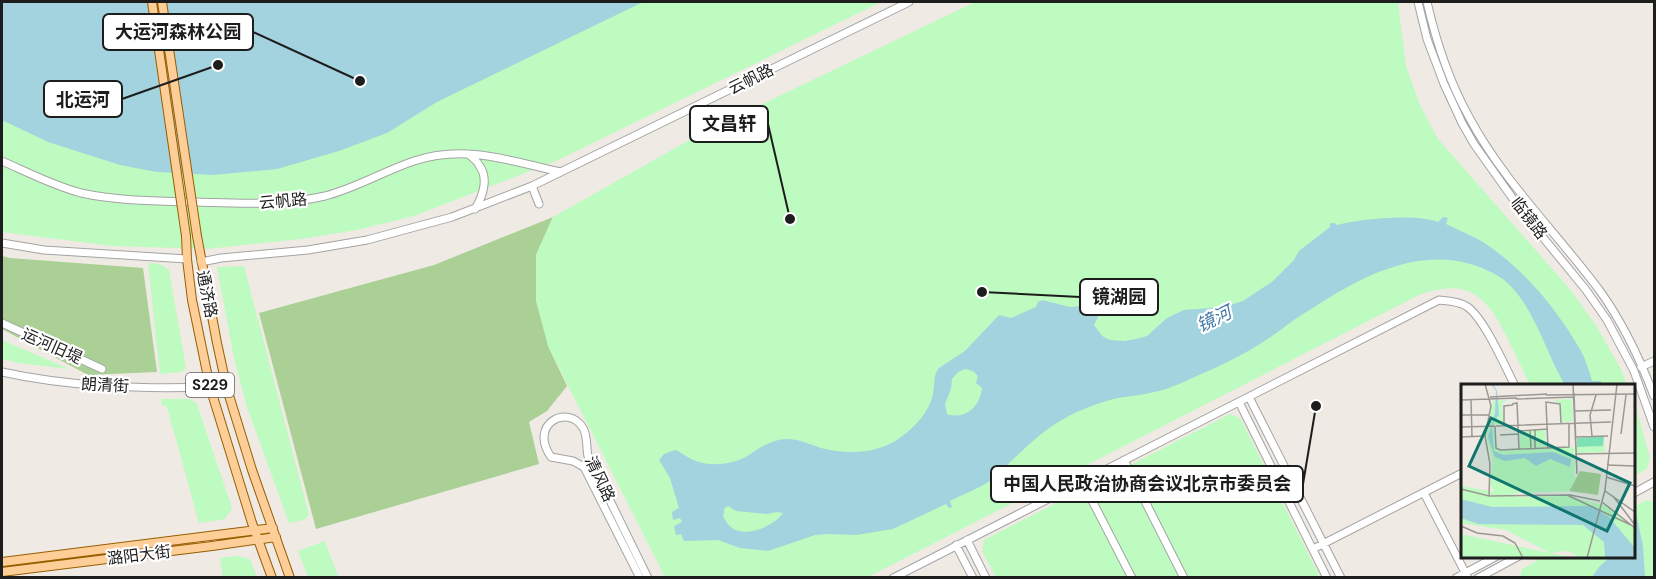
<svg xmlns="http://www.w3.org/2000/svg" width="1656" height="579" viewBox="0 0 1656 579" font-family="'DM Sans','Noto Sans SC',sans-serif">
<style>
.forest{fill:#aad096}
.park{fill:#befbc0}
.water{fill:#a2d3de;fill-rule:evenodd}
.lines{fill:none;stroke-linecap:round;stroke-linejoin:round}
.minor-casing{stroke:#a4a4a4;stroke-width:9}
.major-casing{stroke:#975e00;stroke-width:10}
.minor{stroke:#fff;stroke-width:7}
.major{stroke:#fece99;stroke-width:8}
.major-bridge-casing{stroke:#975e00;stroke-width:10;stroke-linecap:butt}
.major-bridge{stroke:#fece99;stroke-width:8}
.labels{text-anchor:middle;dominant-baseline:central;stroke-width:4.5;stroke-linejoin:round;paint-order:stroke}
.shield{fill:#fff;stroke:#616161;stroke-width:1.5}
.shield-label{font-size:15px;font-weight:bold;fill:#1d1d1d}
.street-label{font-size:16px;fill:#1d1d1d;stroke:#fff}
.water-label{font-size:18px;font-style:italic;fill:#447aa8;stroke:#fff}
.inset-road{fill:none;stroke:#9b9894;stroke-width:1.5}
.view{fill:#0f766e;fill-opacity:0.15;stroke:#0f766e;stroke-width:3}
.inset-edge{fill:none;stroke:#1d1d1d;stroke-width:3}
.leader{fill:none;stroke:#1d1d1d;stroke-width:2}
.callout-dot{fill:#1d1d1d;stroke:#fff;stroke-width:2}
.callout{fill:#fff;stroke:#1d1d1d;stroke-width:2}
.callout-label{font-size:18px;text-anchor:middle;font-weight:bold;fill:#1d1d1d}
</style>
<rect width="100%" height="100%" fill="#efeae3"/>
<path class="forest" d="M553,217l-17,38 12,91 19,40 -20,25 -18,11 10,42 -223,65 -57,-216 175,-48z
M2,256l8,2 133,10 14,104 -69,3 -86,-46z"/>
<path class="park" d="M2,2h879l-323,158 -144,56 -57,14 -56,9 -94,10 -95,-3 -110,-14z
M975,2h423l8,64 13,37 19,36 131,149 26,36 26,45 6,16h-97c-7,-15 -15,-31 -22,-46 -21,-43 -40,-62 -89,-44l-551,282h-203l-117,-231 -12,-45v-46l17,-38 149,-84z
M148,263l12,1 9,6 17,98 -5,4 -21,2z
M244,266l65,249 -5,5 -15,3 -42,-116 -13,-49 -17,-91z
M2,340l67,29 -50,-6 -17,-4z
M161,399h29l7,5 35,104 -7,11 -26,4 -32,-116 -5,-2z
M1634,401l16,57 -3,11 -13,7z
M1230,414l10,4 79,157 -2,3 -321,-1 -14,-26 2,-11z
M1646,500l8,2v75h-134l2,-8 22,-12 90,-1v-49z
M325,541l13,36h-30l-10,-26z
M238,556l12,3 7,18h-34l-3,-19z"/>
<path class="water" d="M2,2h641l-206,100 -50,31 -48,18 -62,18 -64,6 -56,-3 -37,-7 -72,-23 -46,-22z
M1443,217l5,1 -2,6c12,6 25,11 37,18 42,28 73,66 98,109 5,9 8,20 11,30h9v4h-36c-21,-34 -34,-93 -72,-112 -73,-37 -142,10 -202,49 -7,5 -14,11 -22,16 -21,14 -44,26 -68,36 -15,7 -31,15 -47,18 -12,3 -24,4 -36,6 -22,5 -44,14 -63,26 -17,11 -33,27 -48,41 -6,5 -11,12 -17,16 -12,8 -27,13 -40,20l2,6 -3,1 -3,-4 -53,25 -37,6 -28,-1 -13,1 -47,16 -28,-3 -22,-8 -34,1 -3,-7 -5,1 -2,-9 8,-4 -2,-4 -7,2 -1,-8 7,-4 -9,-30 -11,-18 5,-6 11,-4c6,2 10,6 16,9 18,9 45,6 61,-6 11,-8 21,-13 34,-14 12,0 24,5 35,9 27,7 57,6 80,-11 15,-11 28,-25 32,-43 2,-10 0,-19 6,-26l26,-17 34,-36 12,3 25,-11 2,-5 4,-2 28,7 26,-2c7,5 1,14 -2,20l8,11 8,4 14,1 12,-2 11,-3 20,-18 17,-8 40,-3 19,-6 30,-20 21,-21 5,-9 31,-24v-4h5l1,2c24,-6 79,-12 102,-3zM965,369l8,2 5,5 -2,7 6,5c-2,19 -17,32 -35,26l-2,-10 6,-15 1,-10 6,-7zM728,506l8,5 31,3 10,-2 6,1c-9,13 -36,25 -51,15 -4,-3 -7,-8 -9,-12l1,-3v-4z
M1634,504l9,42 2,31h-53l7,-10 11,-10 24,-1z"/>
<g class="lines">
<g class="minor-casing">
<path id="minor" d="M1418,2l9,37 17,45 18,39 12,21 49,69 63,77 21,30 27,51 20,56
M1427,2c9,39 22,79 42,115 34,64 88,116 131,174 23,32 40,68 54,105
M468,154c4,3 9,7 11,11 10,13 4,31 -4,44
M2,161c25,11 52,25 79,32 37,8 76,8 113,9 44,1 88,4 131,-6 31,-8 59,-25 89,-35 52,-17 96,0 147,11
M532,186l7,18
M2,243l42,7 143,9
M201,262l20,-4 87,-8 59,-10 85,-23 80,-31 377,-184
M2,323l100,46
M1641,367l13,-6
M2,372c68,15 138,17 208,15
M1249,397l92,181
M1239,402l88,176
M1124,460l60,118
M1082,481l50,97
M1424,493l44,85
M1634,493l20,-11
M967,540l19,38
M956,545l17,33
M1313,549l149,-76
M640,578l-56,-111 -11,-6 -22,-4c-23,-33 17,-54 32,-29 5,8 3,20 5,28l60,122
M893,578l546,-278c9,1 19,1 27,6 17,10 39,60 49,80
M1456,578l41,-22
M1478,578l41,-22"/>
</g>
<g class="major-casing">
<path id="major" d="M186,236l1,23 5,41 18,87 42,136 20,55
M197,236l20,107 10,46 25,81 38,108
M2,562l271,-34
M2,572l210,-26 64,-9"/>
</g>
<use href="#minor" class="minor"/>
<use href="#major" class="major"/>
<g class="major-bridge-casing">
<path id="major-bridge" d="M152,2l34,234
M162,2l35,234"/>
</g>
<use href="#major-bridge" class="major-bridge"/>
</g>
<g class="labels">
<rect class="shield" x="186" y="373" width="48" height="24" rx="4.5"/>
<g class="shield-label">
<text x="210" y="385">S229</text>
</g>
<g class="street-label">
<text transform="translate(751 79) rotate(-26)">云帆路</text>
<text transform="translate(283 201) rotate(-5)">云帆路</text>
<text transform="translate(1529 218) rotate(52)">临镜路</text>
<text transform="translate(207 294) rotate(79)">通济路</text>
<text transform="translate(52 346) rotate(24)">运河旧堤</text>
<text transform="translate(105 385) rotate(3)">朗清街</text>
<text transform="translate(600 479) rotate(65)">清风路</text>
<text transform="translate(139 555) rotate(-7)">潞阳大街</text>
</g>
<g class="water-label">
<text transform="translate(1214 319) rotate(-26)">镜河</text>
</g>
</g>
<g transform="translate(1461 384)">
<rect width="174" height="174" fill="#efeae3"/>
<path d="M119,87l21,3 -3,21 -29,-4z" fill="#aad096"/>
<path d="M111,15l1,22 -11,1 -2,-18 -6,-4zM47,16l-6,3 1,21 -14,1 4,-24zM32,43l5,24 76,-4 1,34 -6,10 -54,2v4l52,-1 40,10 28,23v29h-56l-6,-5 -9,-2 -14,2 26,5h-115v-24l89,19 -44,-23 -45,-7v-37l33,6 -4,-9 3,-20 -7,-30 2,-5zM84,46l2,17 -27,1 -1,-16zM143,53l1,15 -28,1v-6l26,-1z" fill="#befbc0"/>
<path d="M143,52l-1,10 -26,1v-9z" fill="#7ee1b6"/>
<path d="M30,0h2l4,7 2,24 -7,10 2,26 9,4 50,-3 18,7 -1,8 -20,-8 -14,7 -11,-8 -20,3 -10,-4 -7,-20 7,-24 1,-22zM0,115l31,8 99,-1 18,11 26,31v10h-30l-1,-16 -21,-17 -105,-1 -17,-6z" fill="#a2d3de"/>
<path class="inset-road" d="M24,0l6,22 -6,30 5,28 -1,32M112,0l4,90 -3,-81M85,11l89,-1M29,13l57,-3M10,15l1,38M55,15l58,-2M0,16l56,-2M51,20l5,-1 2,46M113,27l37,-1M0,31h28M34,42l1,22 4,2 69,-3v-23M35,42l115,-4M43,42v-20l9,-1M0,43l34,-1M74,45v20M69,46l1,19M58,47l28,-2M160,50l5,-39M39,51l19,-1M131,52l-2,-21 6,-20M0,53l24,-1M114,53l33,-1M87,64l-2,-46 14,2 1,19M114,70l60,-1M146,81l28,1M145,93l29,9M0,105l28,7 81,-1 30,6M144,107l30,21M106,111l64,30M152,112l22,29M141,118l33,26M0,142l16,7 26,3 12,7 8,15M126,174l18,-68 12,-106"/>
<path class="view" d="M30,34l139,65 -23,48 -138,-65z"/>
<rect width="174" height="174" class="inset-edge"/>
</g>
<path class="leader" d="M360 81L253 32M218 65L122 99M790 219L768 124M982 292L1080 297M1316 406L1303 484"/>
<g class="callout-dot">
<circle cx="360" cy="81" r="6"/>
<circle cx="218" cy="65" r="6"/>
<circle cx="790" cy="219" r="6"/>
<circle cx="982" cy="292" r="6"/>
<circle cx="1316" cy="406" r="6"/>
</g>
<g class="callout">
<rect x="103" y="14" width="150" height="36" rx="6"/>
<rect x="44" y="81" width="78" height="36" rx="6"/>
<rect x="690" y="106" width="78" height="36" rx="6"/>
<rect x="1080" y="279" width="78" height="36" rx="6"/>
<rect x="991" y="466" width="312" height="36" rx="6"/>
</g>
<g class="callout-label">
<text x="178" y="38">大运河森林公园</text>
<text x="83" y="106">北运河</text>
<text x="729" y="130">文昌轩</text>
<text x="1119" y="303">镜湖园</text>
<text x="1147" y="490">中国人民政治协商会议北京市委员会</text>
</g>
<rect width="1656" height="579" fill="none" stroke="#1d1d1d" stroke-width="6"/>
</svg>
